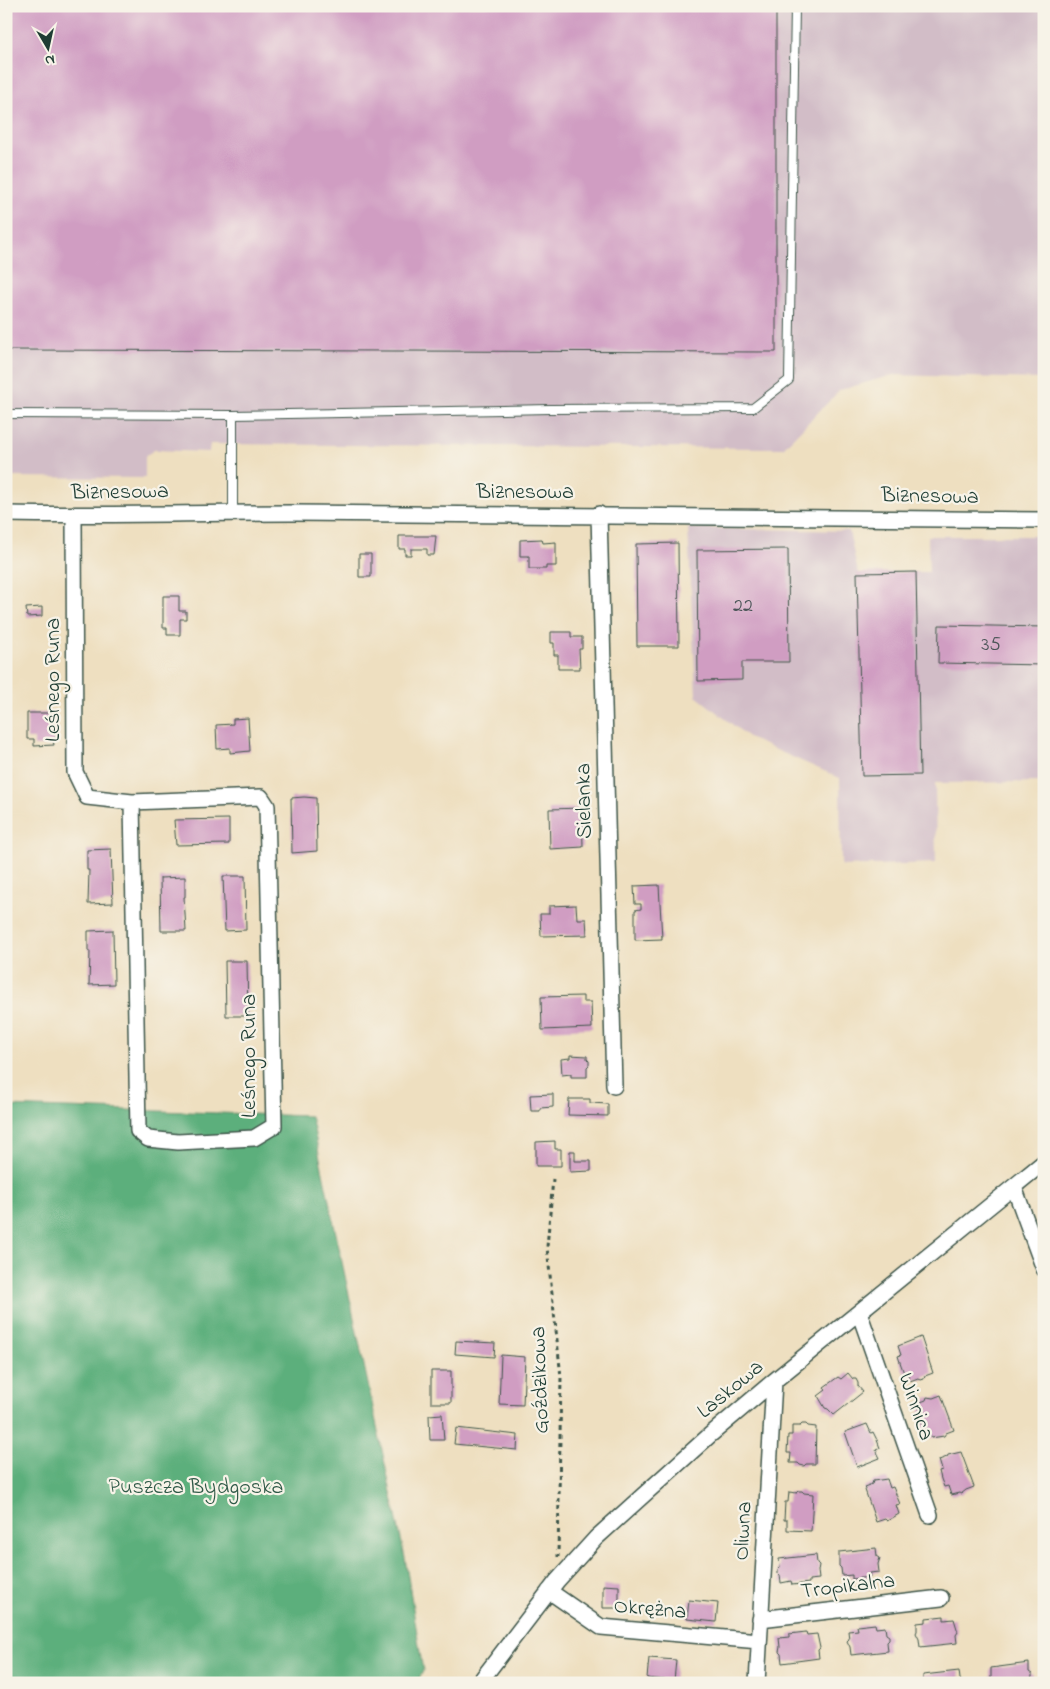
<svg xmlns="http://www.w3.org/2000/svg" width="1050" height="1689" viewBox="0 0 1050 1689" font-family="'Indie Flower',sans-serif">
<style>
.industrial{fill:#d2bdc7}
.forest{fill:#5caf7c;stroke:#3e7658}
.building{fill:#d09dc2}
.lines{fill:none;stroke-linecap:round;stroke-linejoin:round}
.service-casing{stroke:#3e5549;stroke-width:10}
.minor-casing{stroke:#3e5549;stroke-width:18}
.path{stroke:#3e5549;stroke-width:3;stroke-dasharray:4 4;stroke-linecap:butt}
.service{stroke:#fff;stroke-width:8}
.minor{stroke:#fff;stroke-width:15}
.labels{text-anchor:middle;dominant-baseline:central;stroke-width:4.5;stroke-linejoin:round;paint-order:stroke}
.number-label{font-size:20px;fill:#4b5558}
.street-label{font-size:22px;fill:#1f3d34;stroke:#f7f3e8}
.park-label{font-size:22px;fill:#2f5947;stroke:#f7f3e8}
</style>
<rect width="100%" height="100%" fill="#f7f3e8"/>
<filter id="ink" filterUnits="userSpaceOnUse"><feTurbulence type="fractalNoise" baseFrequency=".02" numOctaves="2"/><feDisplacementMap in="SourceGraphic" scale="10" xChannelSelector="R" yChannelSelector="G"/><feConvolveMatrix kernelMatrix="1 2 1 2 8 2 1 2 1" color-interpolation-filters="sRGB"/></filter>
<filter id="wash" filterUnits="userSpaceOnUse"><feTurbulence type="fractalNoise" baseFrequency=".0096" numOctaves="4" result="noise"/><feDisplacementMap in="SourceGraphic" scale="20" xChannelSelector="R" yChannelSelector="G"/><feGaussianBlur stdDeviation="1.12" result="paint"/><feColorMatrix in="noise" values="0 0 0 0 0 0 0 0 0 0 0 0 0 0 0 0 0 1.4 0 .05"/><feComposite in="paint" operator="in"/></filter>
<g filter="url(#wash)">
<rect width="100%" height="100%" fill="#eedfc0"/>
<path class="industrial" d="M6,6h1038v373l-151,-4 -53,15 -57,58 -573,-4 -1,8 -55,-2 -9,6v22l-139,-1z
M688,528l161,3 9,42 71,-1 -1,-36h116v246l-109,1 1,80 -95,3 -1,-88 -89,-39 -55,-43z"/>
<path class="forest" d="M6,1106l305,10 94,442 18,113 -6,12h-411z"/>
<g id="blocks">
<path class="building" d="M6,6h770v346l-770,-2z
M399,536h37l-2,19h-7v-6h-16v6h-6v-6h-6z
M542,539l1,4 13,-1v24h-10v3h-17v-13h-9v-16z
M678,543l1,103h-42l-1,-102z
M788,549l1,113h-47v18l-44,1 -1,-131z
M359,554h12v23h-12z
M916,572l4,203 -58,1 -5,-203z
M163,596h16v15h7v8h-6v16h-13v-7h-4z
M42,607v9l-15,1 -1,-9z
M939,625l105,2v38l-106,-2z
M551,632h20v5h11v12h-3l1,20h-22v-14h-4v-12h-3z
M27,713h26v16l6,5 -6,6 1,5 -20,1v-7h-7z
M248,718l2,33 -20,2v-5l-13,1 -1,-24 17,-1v-5z
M304,797l12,1 1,53 -25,2 -1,-55z
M582,808l1,39 -33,2 -1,-40z
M229,819v25l-53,1 -2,-25z
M111,849l2,54 -25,1 1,-34h-2v-20z
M223,876h22l1,54 -21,1z
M185,877v20h-1l2,34h-25l-1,-53z
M659,885l3,54 -27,1v-30l6,-1v-5h-6l-1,-18z
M576,905l1,14h9l1,16 -46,1 -1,-22h9v-8z
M113,930l1,54 -25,1 1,-34h-2v-20z
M225,961h22l1,55h-22z
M583,996v6h8l1,26 -50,2 -1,-33z
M570,1055l17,1v3l2,2v4l-2,2v10h-16v-3l-9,1 -1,-16 9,-1z
M553,1094v13l-13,1v3h-9l-1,-16z
M569,1099h21v4l18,1v12l-40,-1z
M555,1141v8h6v17h-25v-24z
M570,1151h5v10h16v10l-21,1z
M921,1337l12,36 -8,3 -1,3 -3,1 -3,-2 -8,3 -3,-9 -3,1 -3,-8 -3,-9 3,-1 -3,-9z
M456,1341l39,2 -1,14 -39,-3z
M501,1355l24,2 -2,48 -24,-1z
M431,1371h20v32h-20z
M848,1373l5,6h3l2,4v3l5,6 -29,23 -6,-6 -3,-1 -7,-12 8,-6 -2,-3 14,-10 3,2z
M941,1395l13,35 -8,3 -2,3 -13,2 -4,-9 -3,1 -6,-17 3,-1 -3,-9 8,-3 1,-3 6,1z
M442,1414l2,26h-14l-1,-25z
M802,1424h4l2,2 8,1 -1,37h-9l-2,2 -4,-1 -2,-2h-8l1,-10h-4l1,-18h4v-9h8z
M867,1424l4,9 2,-1 4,8 3,8 -4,2 4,8 -23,9 -12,-35z
M456,1428l62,7 -1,15 -63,-6z
M961,1452l13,35 -8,3 -5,4 -2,-1 -8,2 -3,-9 -4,1 -3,-8 -2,-8 3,-1 -3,-10 8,-3 1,-2z
M887,1479l3,9 3,-1 7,17 -4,1 3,9 -12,7 -2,-2 -9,3 -12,-35 8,-3 1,-3z
M799,1491h3l2,2 9,1 -2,37 -24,-1v-10h-3l1,-18h3l1,-10 8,1z
M876,1548l1,8 3,2 -2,6 1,8 -10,1 1,4 -18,2v-4l-10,1 -1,-8 -2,-2v-14z
M816,1555l1,8 2,2 -1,6 1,8 -10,1v3l-8,1 -9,1 -1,-4 -10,2 -1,-8 -2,-2v-4l2,-2 -1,-8z
M603,1585l16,1v22h-16z
M689,1600l29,3 -2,19 -29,-3z
M944,1616v4l10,-1 4,13 -2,3 1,8 -37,4 -1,-8 -3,-6 1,-2v-8l9,-1v-4z
M875,1624l1,4 9,-1 1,7 3,2v4l-2,2 1,9 -37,4 -1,-8 -3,-6 2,-2 -1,-8 10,-1 -1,-4z
M806,1632l1,3 10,-1 3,14 -2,2 1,8 -37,5 -1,-9 -2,-2 1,-5 -1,-9 10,-1v-3z
M649,1658l27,2 -2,21 -27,-3z
M1029,1663v9l3,2v3l-2,3 1,3 -40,-1v-14z
M959,1671l1,8 3,4h-40v-8z
M891,1679l1,4h-29v-1z"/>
</g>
</g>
<g filter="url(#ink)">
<use href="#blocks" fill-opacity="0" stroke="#3e5549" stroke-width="1"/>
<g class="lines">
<g class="service-casing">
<path id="service" d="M6,414l227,1 317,-6 203,-1 36,-28 6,-374
M233,513v-98"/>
</g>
<g class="minor-casing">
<path id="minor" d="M6,514c96,2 191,-1 287,-1 250,1 500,3 751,7
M599,514l15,572
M74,515l1,257 12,25 45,5 6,329 10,8 30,3 76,-4 20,-12 -7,-320 -6,-9 -129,5
M1014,1187l30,82
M859,1312l71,203
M549,1591l52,36 158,14
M760,1619l181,-21
M479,1683l78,-102 39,-43 114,-103 64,-54 270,-219
M757,1683l17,-302"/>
</g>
<path class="path" d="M553,1179l-6,68 14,130 -3,180"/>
<use href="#service" class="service"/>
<use href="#minor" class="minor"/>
</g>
</g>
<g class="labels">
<g class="number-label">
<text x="743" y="606">22</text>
<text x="991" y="645">35</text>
</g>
<g class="street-label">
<text transform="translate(120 493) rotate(-1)">Biznesowa</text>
<text x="525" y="493">Biznesowa</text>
<text transform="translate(930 497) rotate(1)">Biznesowa</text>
<text transform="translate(54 680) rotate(-90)">Leśnego Runa</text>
<text transform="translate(585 801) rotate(-91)">Sielanka</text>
<text transform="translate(250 1056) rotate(-90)">Leśnego Runa</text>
<text transform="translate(541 1380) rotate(-92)">Goździkowa</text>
<text transform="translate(731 1390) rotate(-40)">Laskowa</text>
<text transform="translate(915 1407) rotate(71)">Winnica</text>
<text transform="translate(744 1531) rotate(-87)">Oliwna</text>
<text transform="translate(848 1587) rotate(-7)">Tropikalna</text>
<text transform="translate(650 1610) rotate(5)">Okrężna</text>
</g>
<g class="park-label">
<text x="196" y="1488">Puszcza Bydgoska</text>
</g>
</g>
<rect width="1050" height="1689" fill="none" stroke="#f7f3e8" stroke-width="25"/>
<g transform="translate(48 48) rotate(171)" stroke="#f7f3e8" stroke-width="4" paint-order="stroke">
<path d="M0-4L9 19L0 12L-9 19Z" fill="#1f3d34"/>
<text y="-8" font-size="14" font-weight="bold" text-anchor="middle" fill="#1f3d34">N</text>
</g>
</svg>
